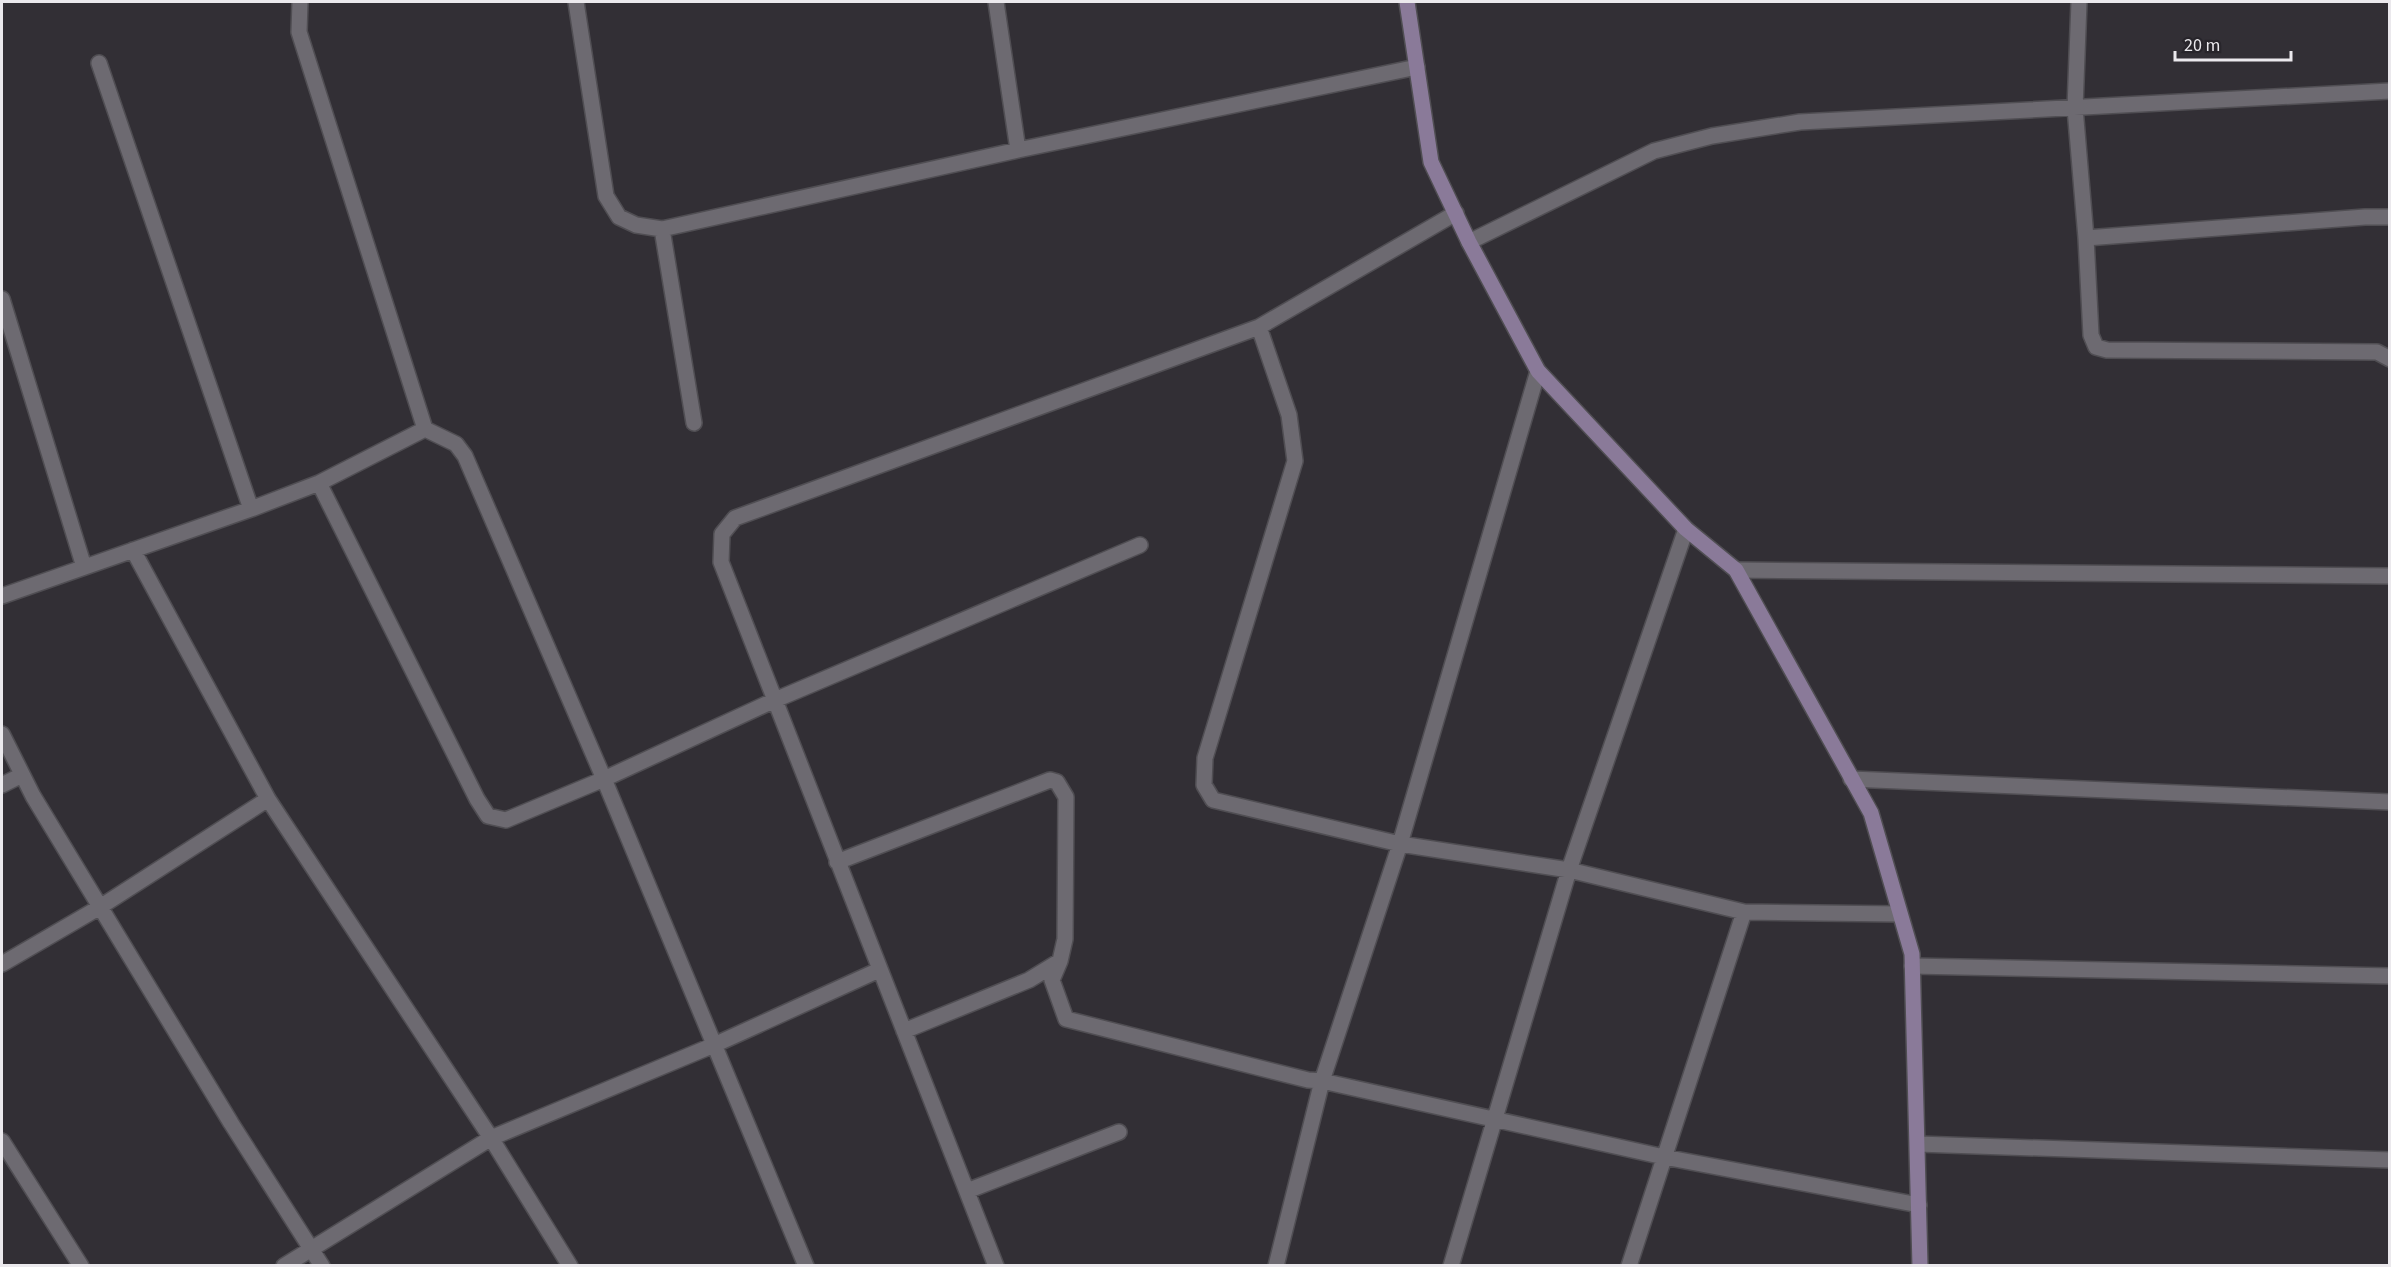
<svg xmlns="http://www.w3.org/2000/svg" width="2391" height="1267" viewBox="0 0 2391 1267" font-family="'Source Sans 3',sans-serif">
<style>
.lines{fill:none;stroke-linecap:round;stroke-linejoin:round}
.street-casing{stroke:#504e53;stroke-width:18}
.secondary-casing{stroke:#504e53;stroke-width:18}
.street{stroke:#6d6a71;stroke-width:15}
.secondary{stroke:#8a7a99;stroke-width:15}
</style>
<rect width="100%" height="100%" fill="#322f35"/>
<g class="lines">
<g class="street-casing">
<path id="street" d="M300,2l-1,30 126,397 31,15 9,12 139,323 202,487
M576,2l30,194 13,21 17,8 26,4 356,-79 399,-83
M996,2l22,148
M2079,2l-4,106 11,130 5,97 5,12 11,3 270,2 13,7
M99,63l152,446
M662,229l32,194
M2086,238l279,-21h25
M1469,242l185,-91 58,-15 88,-14 590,-31
M2,299l82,268
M1259,327l30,88 6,46 -90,297 -1,27 9,15 187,44 169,26 175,42 156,2
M319,483l158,316 11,17 18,4 98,-41 171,-79 365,-155
M133,550l135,249 223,339 79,128
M1736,570l654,6
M2,596l249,-87 68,-26 106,-54
M2,734l31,62 198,327 91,143
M1851,779l539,23
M2,785l20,-10
M837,862l213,-82 7,2 9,15 -1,142 -5,22 -31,19 -125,51
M1060,961l-8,19 14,39 242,61 14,1 342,76 255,48
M2,964l98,-57 168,-108
M1912,966l478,10
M2,1141l79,125
M1918,1144l472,16
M967,1191l152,-59
M284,1266l207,-128 223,-93 165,-75
M996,1266l-275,-704 1,-28 13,-16 524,-191 197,-114
M1276,1266l46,-185 78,-237 138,-473
M1451,1266l118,-396 117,-341
M1629,1266l115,-354"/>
</g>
<g class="secondary-casing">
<path id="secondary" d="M1407,2l24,160 38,80 69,129 148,158 50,41 135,243 41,141 8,312"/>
</g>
<use href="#street" class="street"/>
<use href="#secondary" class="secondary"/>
</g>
<rect width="2391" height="1267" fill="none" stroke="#ebe9ed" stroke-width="6"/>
<path d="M2175 51v9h116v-9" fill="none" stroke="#ebe9ed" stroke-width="3"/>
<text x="2184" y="51" font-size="18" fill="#ebe9ed" stroke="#28252b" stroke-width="4.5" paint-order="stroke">20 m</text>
</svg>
